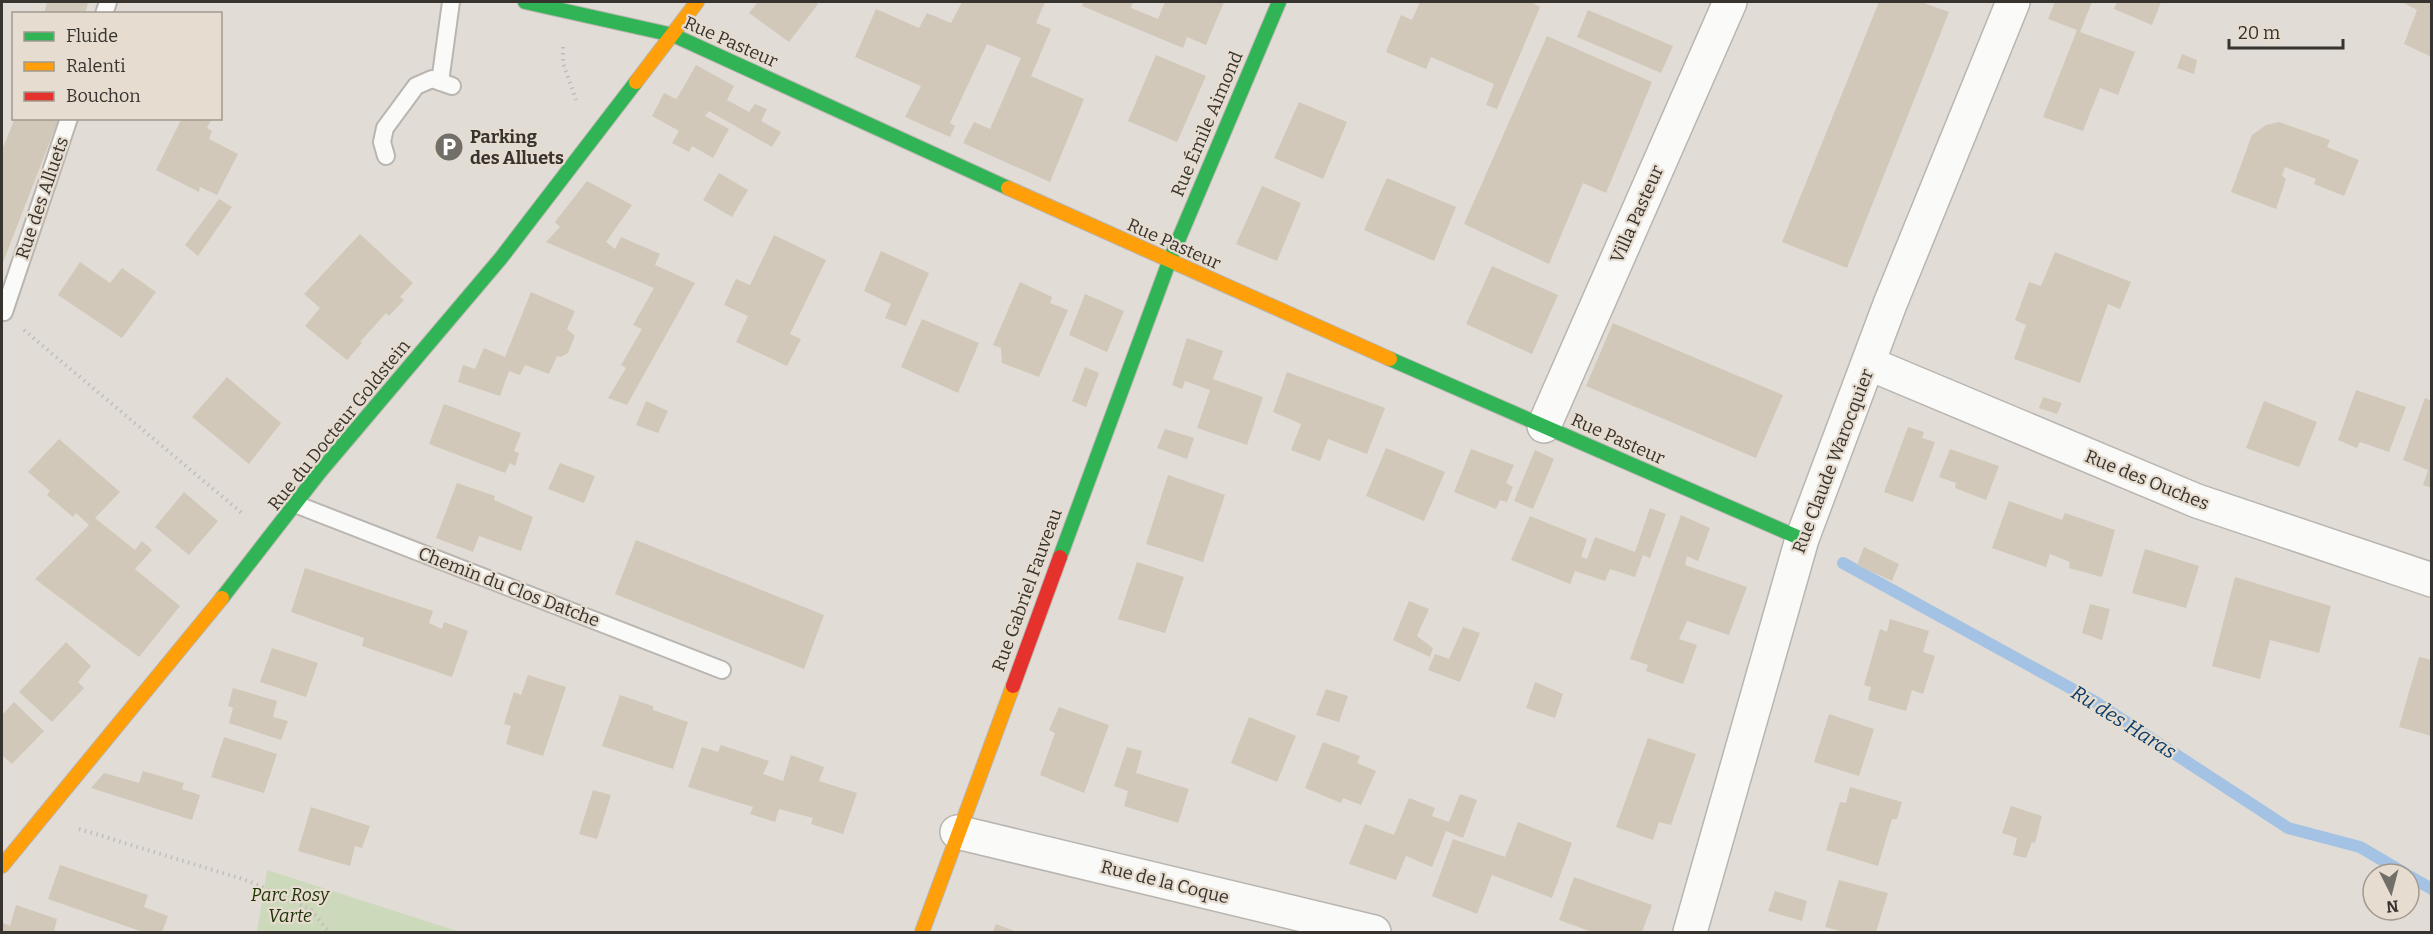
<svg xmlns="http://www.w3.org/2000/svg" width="2433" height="934" viewBox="0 0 2433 934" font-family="Bitter,serif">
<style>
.green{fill:#cdd9bb}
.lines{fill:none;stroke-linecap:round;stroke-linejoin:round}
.stream{stroke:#a4c3e4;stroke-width:12}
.building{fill:#d1c8b9}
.lane-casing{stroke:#b9b5b0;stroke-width:20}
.street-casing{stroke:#b9b5b0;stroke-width:36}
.fast-casing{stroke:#b9b5b0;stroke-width:16}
.slow-casing{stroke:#b9b5b0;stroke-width:16}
.jam-casing{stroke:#b9b5b0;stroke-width:16}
.path{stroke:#bfbebb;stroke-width:4;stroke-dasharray:1.5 4.5;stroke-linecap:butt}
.lane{stroke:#fafaf9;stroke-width:16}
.street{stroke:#fafaf9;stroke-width:33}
.fast{stroke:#30b455;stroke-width:14}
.slow{stroke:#ff9f0a;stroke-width:14}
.jam{stroke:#e5322d;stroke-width:14}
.labels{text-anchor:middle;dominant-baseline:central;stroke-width:4.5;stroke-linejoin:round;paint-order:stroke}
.street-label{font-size:18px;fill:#37332e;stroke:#e6ddd0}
.poi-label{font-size:18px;font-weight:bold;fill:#37332e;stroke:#e6ddd0;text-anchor:start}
.park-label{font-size:18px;font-style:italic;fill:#1d3206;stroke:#e6ddd0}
.water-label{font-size:20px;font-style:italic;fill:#0b3d6c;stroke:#e6ddd0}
</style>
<rect width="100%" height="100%" fill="#e1dcd5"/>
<path class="green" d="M267,870l193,62h-203z"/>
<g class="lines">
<path class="stream" d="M1843,563l251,138 194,127 72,19 46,27
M2409,876l23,13"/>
</g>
<path class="building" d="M47,2h37l4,1 -3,11h-41z
M758,2h57l3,2 -29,38 -40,-29z
M962,2h83l-9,21 15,6 -20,47 53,23 -34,83 -87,-39 11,-21 16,7 31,-71 -34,-14 -37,79 5,3 -5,11 -45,-20 16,-31 -66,-29 21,-48 43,19 8,-15 24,10z
M1084,2h49l-2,6 27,11 7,-17h59l-18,43 -19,-8 -4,11 -101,-42z
M1420,2h111l9,5 -43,102 -11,-4 8,-21 -63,-27 -5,12 -40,-17 15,-37 11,5z
M1879,2h42l28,10 -102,256 -65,-26z
M2055,2h37l-12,30 55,20 -17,43 -18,-7 -17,43 -40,-14 34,-87 -29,-11z
M2117,2h44l-9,23 -38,-16z
M2402,2h30v55l-28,-13 13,-34z
M1588,10l85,36 -12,27 -84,-36z
M1547,36l105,46 -46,111 -23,-10 -34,81 -85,-40z
M2182,54l15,6 -3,14 -17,-6z
M1156,55l50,21 -29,66 -49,-21z
M696,65l38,21 -7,14 22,12 6,-8 12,5 -6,12 20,11 -9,15 -63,-36 -4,5 24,13 -16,29 -21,-12 -3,6 -17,-9 7,-12 -27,-15 12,-23 12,6 3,-4z
M1299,102l48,20 -24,57 -49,-21z
M15,118h44l-57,147v-115z
M182,118l29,2 -4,8 5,3 -3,8 29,15 -21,41 -17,-8 -1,5 -43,-22z
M2279,122l51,18 -3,7 32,13 -15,36 -30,-12 2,-5 -31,-12 -3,9 4,3 -10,30 -45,-17 21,-57 14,-10z
M719,173l29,17 -16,27 -29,-17z
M1387,178l69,29 -22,54 -70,-31z
M587,181l45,24 -26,37 9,7 6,-12 39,17 -5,11 40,18 -68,122 -19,-7 18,-30 -5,-3 21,-36 -9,-4 21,-37 -108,-46 14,-15 -5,-5z
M1262,186l39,17 -24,58 -41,-17z
M219,199l13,8 -34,49 -13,-11z
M360,234l53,49 -13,14 4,3 -15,16 -3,-3 -26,29 2,1 -15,17 -42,-34 15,-18 -16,-14z
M774,235l52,25 -36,74 11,5 -14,27 -51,-24 12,-26 -24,-11 12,-26 14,6z
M881,251l48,22 -23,53 -21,-8 6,-14 -27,-13z
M2055,252l76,30 -11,27 -12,-5 -28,79 -66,-24 12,-34 -11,-5 14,-38 12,4z
M80,262l30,21 12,-15 34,24 -34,46 -64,-43z
M1492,266l66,29 -26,59 -66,-30z
M1020,282l32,15 -2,6 18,7 -29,67 -37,-14 -1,-15 -8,-3z
M531,292l44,19 -8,18 8,7 -7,17 -7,4 -4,-1 -8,18 -24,-9 -5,10 -11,-4 -9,25 -42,-14 5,-17 12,4 9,-21 21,9z
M1085,294l39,17 -17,41 -38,-17z
M922,319l57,24 -21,50 -57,-26z
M1613,323l170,72 -27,63 -170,-72z
M1187,338l36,13 -10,28 50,18 -16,48 -50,-17 13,-38 -25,-9 -3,8 -10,-4z
M1085,367l14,6 -13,34 -14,-6z
M1287,372l98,36 -18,46 -39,-15 -8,22 -29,-11 10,-26 -28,-12z
M227,377l54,46 -32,41 -57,-47z
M2356,390l50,17 -17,45 -29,-10 -3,6 -19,-8z
M2043,397l19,6 -5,11 -18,-6z
M2425,398l7,3v87l-9,-3 5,-15 -25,-10z
M646,401l22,10 -10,22 -22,-8z
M2264,401l53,21 -18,45 -53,-19z
M444,404l77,29 -7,18 5,2 -4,13 -5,-3 -5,10 -76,-29z
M1908,427l16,5 -2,6 13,4 -22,60 -29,-10z
M1165,429l29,9 -7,21 -30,-11z
M59,439l61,53 -25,26 40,32 7,-9 10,9 -17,19 45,37 -41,51 -104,-78 54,-54 -13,-12 -3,4 -26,-22 3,-4 -22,-19z
M1386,448l59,24 -21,49 -58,-25z
M1471,449l43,16 -8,18 7,4 -6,15 -7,-2 -4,9 -42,-17z
M1950,449l49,17 -13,34 -31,-12 1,-5 -17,-6z
M1535,450l19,9 -21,50 -19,-8z
M560,463l35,13 -11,27 -36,-14z
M1168,475l57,20 -22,67 -57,-18z
M457,483l38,13 -1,4 39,17 -12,34 -42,-15 -6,16 -37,-14z
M184,492l34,29 -29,34 -34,-28z
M2009,501l53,19 3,-7 50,17 -13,47 -33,-9 1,-6 -20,-8 -4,13 -54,-19z
M1650,508l16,6 -16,44 -7,-3 -8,22 -25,-8 -5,12 -30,-10 -5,13 -59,-24 19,-44 57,23 -6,18 6,2 8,-22 40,15z
M1681,515l29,13 -12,33 -11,-5 -2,9 62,22 -18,48 -42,-14 -8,18 18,6 -14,39 -37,-13 2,-6 -18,-6z
M636,540l188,75 -20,54 -189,-75z
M1864,547l35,17 -7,17 -35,-16z
M2145,549l54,17 -13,42 -54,-15z
M1137,562l47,15 -19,56 -47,-14z
M305,568l128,43 -4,12 13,6 2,-7 24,9 -16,46 -90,-31 2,-8 -73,-26z
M2235,577l96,29 -12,47 -49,-13 -10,39 -48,-13z
M1409,601l20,8 -12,27 16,12 -3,9 -37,-17z
M2090,604l20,5 -8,31 -20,-7z
M1890,619l39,12 -6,21 12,4 -12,38 -11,-4 -6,21 -38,-11 3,-13 -7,-2 16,-56 7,3z
M1463,627l17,6 -20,49 -32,-12 7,-16 14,5z
M66,642l25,24 -13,16 6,6 -32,34 -33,-30z
M272,648l46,15 -12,34 -46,-15z
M2419,657l13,3v76l-33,-9z
M528,675l38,12 -23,69 -37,-12 5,-18 -7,-2 10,-32 7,3z
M1535,682l28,12 -8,24 -29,-10z
M233,688l44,13 -4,16 15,4 -7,19 -52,-17 4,-15 -5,-2z
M1326,689l22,7 -9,26 -23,-7z
M620,695l33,11v4l35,12 -15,47 -71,-23z
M14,702l30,29 -32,33 -10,-9v-40z
M1059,707l50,18 -25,68 -44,-18 15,-42 -6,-3z
M1829,714l45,15 -15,47 -45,-14z
M1249,717l47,19 -19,46 -46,-19z
M224,737l53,17 -13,39 -53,-16z
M1648,738l48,16 -25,71 -12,-3 -6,18 -37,-13z
M1323,742l37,14 -3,7 19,8 -15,34 -18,-7 -2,5 -36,-15z
M721,745l48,16 -6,13 20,7 8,-26 33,12 -5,14 38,12 -14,41 -32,-10 2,-6 -34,-9 -4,13 -25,-8 3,-7 -65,-20 14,-40 16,5z
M1127,747l15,4 -6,22 53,16 -11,34 -54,-17 4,-15 -14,-5z
M143,771l41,12 -2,6 18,6 -8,25 -101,-32 13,-15 35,10z
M1850,787l52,15 -5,17h-5l-14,47 -52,-16 14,-48 6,1z
M593,790l18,5 -14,44 -18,-5z
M1460,794l17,6 -14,38 -17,-7 -14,36 -26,-11 -10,24 -47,-16 16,-40 29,11 15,-37 26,10 -3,8 17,6z
M2011,806l31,10 -7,27 -3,-1 -6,16 -13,-3 4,-17 -15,-5z
M311,807l59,19 -8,22 -7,-2 -5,20 -52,-15z
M1518,822l54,21 -20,55 -60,-23 -15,39 -45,-18 21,-57 52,18z
M60,865l88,30 -4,12 24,9 -6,16h-19l-95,-33z
M1574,877l78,28 -10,27h-50l-33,-12z
M1839,880l49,13 -12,39h-32l-19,-5z
M1775,891l32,10 -5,20 -34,-10z
M16,905l41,14 -3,13h-52l1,-9 7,3z
M996,924l21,8h-24z"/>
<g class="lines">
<g class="lane-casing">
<path id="lane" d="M104,14l4,-12
M440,82l11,-80
M386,156l-4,-14 3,-14 31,-42 16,-7 20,7
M4,312l65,-194
M295,504l427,166"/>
</g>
<g class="street-casing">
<path id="street" d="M1870,364l327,137 235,79
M1544,426l186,-424
M957,832l417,100
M1690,932l112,-393 88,-235 123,-302"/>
</g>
<g class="fast-casing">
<path id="fast" d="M525,2l148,33 335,153
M1390,359l412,180
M1060,557l109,-295 110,-260
M222,598l97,-125 182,-215 135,-176"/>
</g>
<g class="slow-casing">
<path id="slow" d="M636,82l61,-80
M1008,188l382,171
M2,866l220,-268
M922,932l91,-246"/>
</g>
<g class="jam-casing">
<path id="jam" d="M1013,686l47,-129"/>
</g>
<path class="path" d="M563,47v16l13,37
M24,330l219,184
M79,829l170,52 62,29 18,22"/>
<use href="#lane" class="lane"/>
<use href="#street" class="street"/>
<use href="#fast" class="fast"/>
<use href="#slow" class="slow"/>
<use href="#jam" class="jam"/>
</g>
<defs>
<g id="parking-disc" transform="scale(1.5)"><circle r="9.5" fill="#726e68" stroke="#e6ddd0"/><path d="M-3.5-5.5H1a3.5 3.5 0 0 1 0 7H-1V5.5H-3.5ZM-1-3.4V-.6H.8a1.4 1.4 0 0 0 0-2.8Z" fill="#fff"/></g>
</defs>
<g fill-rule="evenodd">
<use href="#parking-disc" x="449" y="147"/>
</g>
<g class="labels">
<g class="street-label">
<text transform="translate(731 42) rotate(24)">Rue Pasteur</text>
<text transform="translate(1207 124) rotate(-67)">Rue Émile Aimond</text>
<text transform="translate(42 198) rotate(-71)">Rue des Alluets</text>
<text transform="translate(1637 214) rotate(-66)">Villa Pasteur</text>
<text transform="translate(1174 244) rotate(24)">Rue Pasteur</text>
<text transform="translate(339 425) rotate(-51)">Rue du Docteur Goldstein</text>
<text transform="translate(1618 439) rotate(24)">Rue Pasteur</text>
<text transform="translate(1833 461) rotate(-69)">Rue Claude Warocquier</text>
<text transform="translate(2147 480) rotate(22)">Rue des Ouches</text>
<text transform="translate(509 587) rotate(21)">Chemin du Clos Datche</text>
<text transform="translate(1027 590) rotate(-70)">Rue Gabriel Fauveau</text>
<text transform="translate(1165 882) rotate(14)">Rue de la Coque</text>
</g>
<g class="poi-label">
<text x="470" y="137">Parking<tspan x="470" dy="21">des Alluets</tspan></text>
</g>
<g class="park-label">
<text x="290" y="895">Parc Rosy<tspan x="290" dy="21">Varte</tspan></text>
</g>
<g class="water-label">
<text transform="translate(2124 722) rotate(32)">Ru des Haras</text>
</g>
</g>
<rect width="2433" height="934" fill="none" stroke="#37332e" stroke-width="6"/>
<rect x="12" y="12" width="210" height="108" fill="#e6ddd0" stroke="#a0998f" stroke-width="1.5"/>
<rect x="24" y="32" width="30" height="9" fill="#30b455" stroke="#a0998f" stroke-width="1.5"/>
<text x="66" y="42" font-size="18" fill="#37332e">Fluide</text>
<rect x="24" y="62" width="30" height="9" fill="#ff9f0a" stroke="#a0998f" stroke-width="1.5"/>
<text x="66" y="72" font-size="18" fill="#37332e">Ralenti</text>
<rect x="24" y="92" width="30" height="9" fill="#e5322d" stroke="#a0998f" stroke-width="1.5"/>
<text x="66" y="102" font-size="18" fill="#37332e">Bouchon</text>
<g transform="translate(2391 892) rotate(174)"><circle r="28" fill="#e6ddd0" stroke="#a0998f" stroke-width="1.5"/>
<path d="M0-4.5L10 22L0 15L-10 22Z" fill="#726e68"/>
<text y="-9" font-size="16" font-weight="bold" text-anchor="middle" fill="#37332e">N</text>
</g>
<path d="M2229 39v9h114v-9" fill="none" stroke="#37332e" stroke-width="3"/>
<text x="2238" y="39" font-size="18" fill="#37332e" stroke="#e6ddd0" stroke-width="4.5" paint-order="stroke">20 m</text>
</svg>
